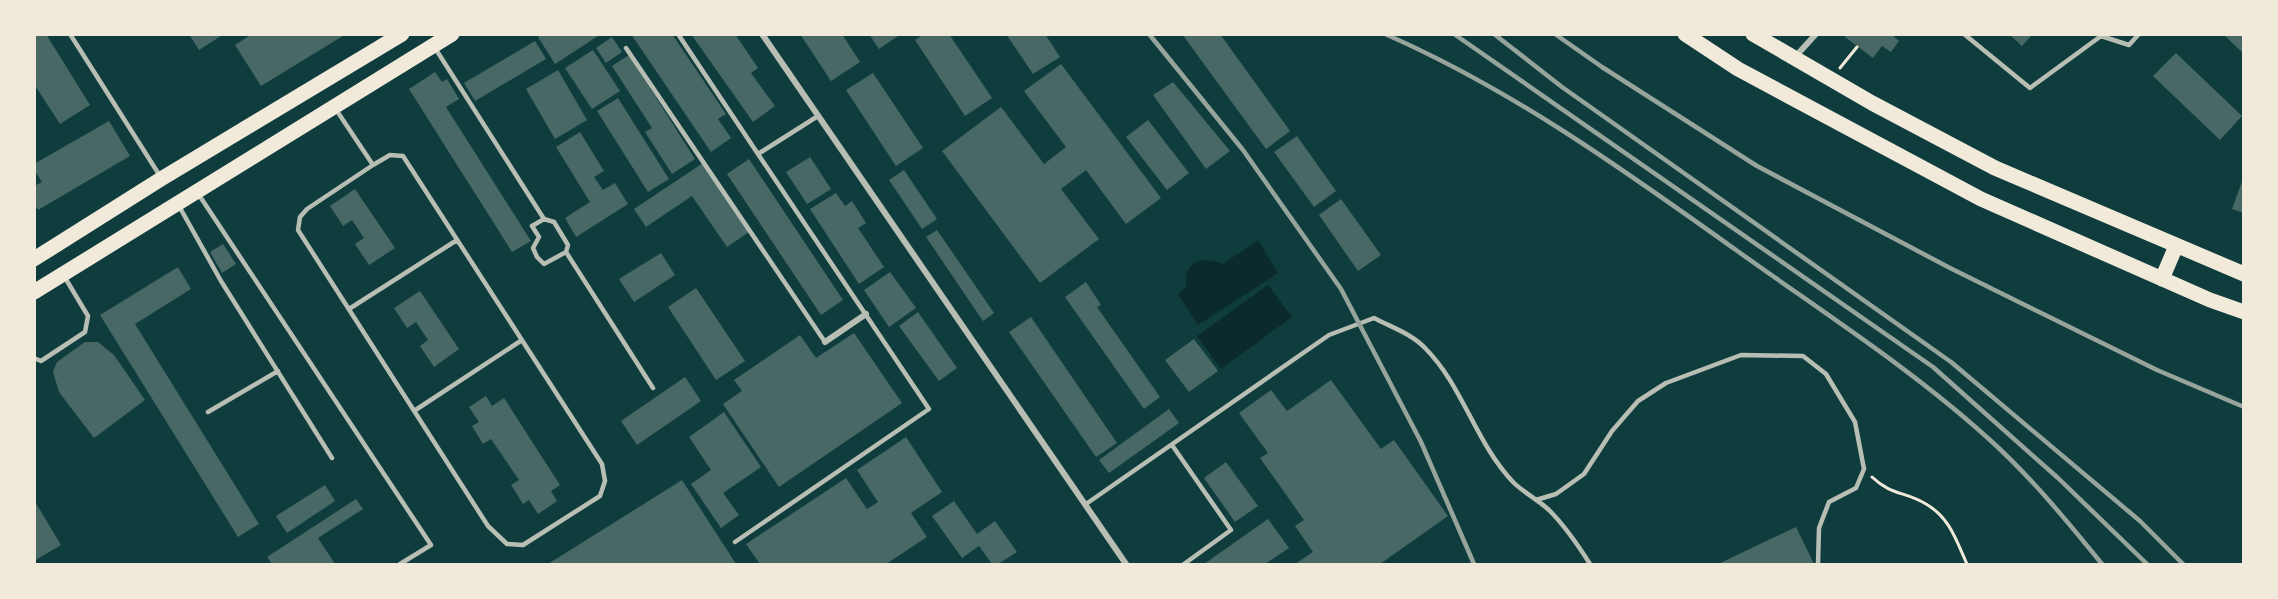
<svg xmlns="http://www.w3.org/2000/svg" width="2278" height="599" viewBox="0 0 2278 599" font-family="Roboto,sans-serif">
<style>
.water{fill:#0a2a2b}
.building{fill:#486865}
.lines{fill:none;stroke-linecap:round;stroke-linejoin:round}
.path{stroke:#f1e9da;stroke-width:3}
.service{stroke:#b8beb3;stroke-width:4.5}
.minor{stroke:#b8beb3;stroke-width:6}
.primary{stroke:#f1e9da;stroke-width:15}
.rail{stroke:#97a49c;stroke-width:4.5}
</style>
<rect width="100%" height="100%" fill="#0f3d3e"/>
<path class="water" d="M1258,240l20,33 -80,52 -20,-31 8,-6c-3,-26 14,-33 37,-24z
M1268,285l24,32 -71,52 -24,-33z"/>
<path class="building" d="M34,34h12l44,71 -30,19 -26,-40z
M189,34h35l-25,16z
M252,34h94l-85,52 -26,-41z
M543,34h58l-46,30 -17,-27z
M631,34h41l54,80 -8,5 13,19 -20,14z
M691,34h44l23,34 -7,5 24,33 -22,16z
M800,34h42l18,28 -29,19z
M869,34h32l-22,15z
M924,34h25l43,64 -27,18 -50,-76z
M1006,34h39l15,23 -27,17z
M1182,34h38l70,97 -24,18z
M1846,34h45l8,7 -8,11 -9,-6 -9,12 -28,-21z
M2009,34h24l-11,12z
M2223,34h21v20z
M612,37l10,15 -16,11 -10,-15z
M535,41l11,18 -71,42 -11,-18z
M593,50l27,41 -28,18 -27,-41z
M2176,53l66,63 -22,24 -67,-64z
M629,55l66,104 -23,15 -27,-42 7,-4 -40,-62z
M1061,64l100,134 -35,26 -40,-54 -25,19 38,50 -59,44 -98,-132 59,-44 43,57 22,-17 -42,-56z
M558,70l29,50 -32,19 -29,-50z
M435,72l7,10 5,-3 12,20 -13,8 85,134 -19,11 -103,-163z
M873,73l50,75 -27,18 -50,-76z
M1173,82l57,69 -24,18 -53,-74z
M618,98l51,81 -21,13 -51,-81z
M1148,120l41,53 -22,17 -41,-53z
M109,121l21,35 -92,54 -4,-6v-18l8,-4 -8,-12v-6z
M580,132l24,39 -10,6 9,13 12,-7 13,21 -52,33 -11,-19 25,-16 -34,-55z
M1297,136l39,55 -22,16 -40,-55z
M810,157l21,32 -24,15 -21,-32z
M749,159l94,141 -22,15 -94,-141z
M703,163l46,69 -22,15 -35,-51 -46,31 -12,-18z
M904,170l33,49 -15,10 -33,-49z
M2243,179h1v34l-12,-4z
M355,189l40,59 -26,17 -14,-21 9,-6 -12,-18 -9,6 -13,-20z
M836,193l9,13 7,-5 14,22 -8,5 26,39 -25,17 -49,-75z
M1341,199l40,56 -23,16 -39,-56z
M937,230l57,83 -11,8 -57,-84z
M223,244l13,20 -14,9 -12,-21z
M661,253l14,22 -41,27 -15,-23z
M178,267l13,22 -56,35 124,200 -21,13 -138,-222z
M890,272l26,36 -27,19 -25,-37z
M1086,282l15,23 -4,2 63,90 -16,12 -79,-112z
M696,288l49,73 -29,19 -48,-73z
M420,291l39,58 -25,18 -14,-21 8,-6 -12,-18 -9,6 -13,-20z
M918,312l39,56 -18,13 -40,-55z
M1031,317l86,126 -21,14 -87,-125z
M854,333l48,70 -123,84 -56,-83 19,-13 -8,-11 66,-45 16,23z
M1194,339l24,32 -29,21 -24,-32z
M85,342h13l16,13 31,45 -51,38 -35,-46 -6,-20 4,-10z
M685,377l16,24 -64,44 -16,-24z
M1331,380l50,69 13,-9 54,76 -68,48h-85l18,-12 -18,-26 9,-6 -44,-62 8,-5 -29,-40 32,-23 16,21z
M486,396l6,10 12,-8 56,87 -9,6 6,10 -19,13 -9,-14 -6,4 -12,-19 8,-5 -28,-41 -8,5 -11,-18 7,-4 -10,-15z
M1169,409l10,14 -70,50 -10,-13z
M724,412l37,55 -38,26 16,22 -18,13 -30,-44 20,-14 -22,-33z
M906,437l36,55 -31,21 16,24 -41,27h-126l-14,-20 100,-66 21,31 11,-7 -21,-32z
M1226,462l32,44 -23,16 -31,-44z
M682,480l54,84h-188z
M325,485l10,16 -48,32 -11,-17z
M356,499l7,10 -45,29 17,26h-63l-5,-7z
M34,500l27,45 -27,16z
M954,501l23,33 18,-13 22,31 -19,12h-6l-13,-18 -17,12 -30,-42z
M1268,519l21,29 -24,16h-61z
M1796,527l18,37h-96z"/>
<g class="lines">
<path class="path" d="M1840,68l17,-21
M1872,477c20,19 33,14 54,27 24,14 30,36 41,60"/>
<path class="service" d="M70,34l90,142
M678,34l80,120
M1964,34l66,54 71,-52 28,9 10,-11
M435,48l109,171 10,3 14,23 -2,7 -22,12 -7,-7 -4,-9 6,-11 -7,-11 12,-7
M626,48l199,294
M335,108l38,57 17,-10 13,1 199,308 3,17 -5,15 -77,49 -16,-1 -19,-18 -190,-296 2,-13 7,-8 66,-44
M199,195l232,350 -31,19
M179,206l42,75 111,177
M566,252l87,136
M349,309l108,-69
M34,358l7,3 44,-29 3,-16 -24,-40
M414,411l108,-71
M208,412l70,-41
M1172,445l59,85 -47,34
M1536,500l20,-6 28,-20 28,-43 26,-30 28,-18 75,-28 62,1 23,18 29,48 9,47 -8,19 -27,14 -10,26 -1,36
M1086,504l243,-169 45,-17c17,9 38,16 51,30 38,38 50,94 88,134 10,10 25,18 36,28 16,16 29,35 41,54
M735,542l194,-133 -171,-255 60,-38"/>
<path class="minor" d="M762,34l364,530
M1795,57l21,-23
M825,342l41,-28"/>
<path class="primary" d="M1685,34l53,35 243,130 229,101 34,12
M1753,34l119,69 123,65 249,106
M34,259l127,-80 241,-145
M2162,279l14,-33
M34,292l418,-258"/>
<path class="rail" d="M1149,34l94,116 98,139 80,153 53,122
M1385,34c126,55 239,136 351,216 85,61 176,119 254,190 41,37 77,81 112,124
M1454,34l479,333 125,111 89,86
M1494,34l68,53 389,275 189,159 43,43
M1555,34l47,33 155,99 193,102 207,102 87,37"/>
</g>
<rect width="2278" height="599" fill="none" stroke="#f1e9da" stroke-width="72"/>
</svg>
